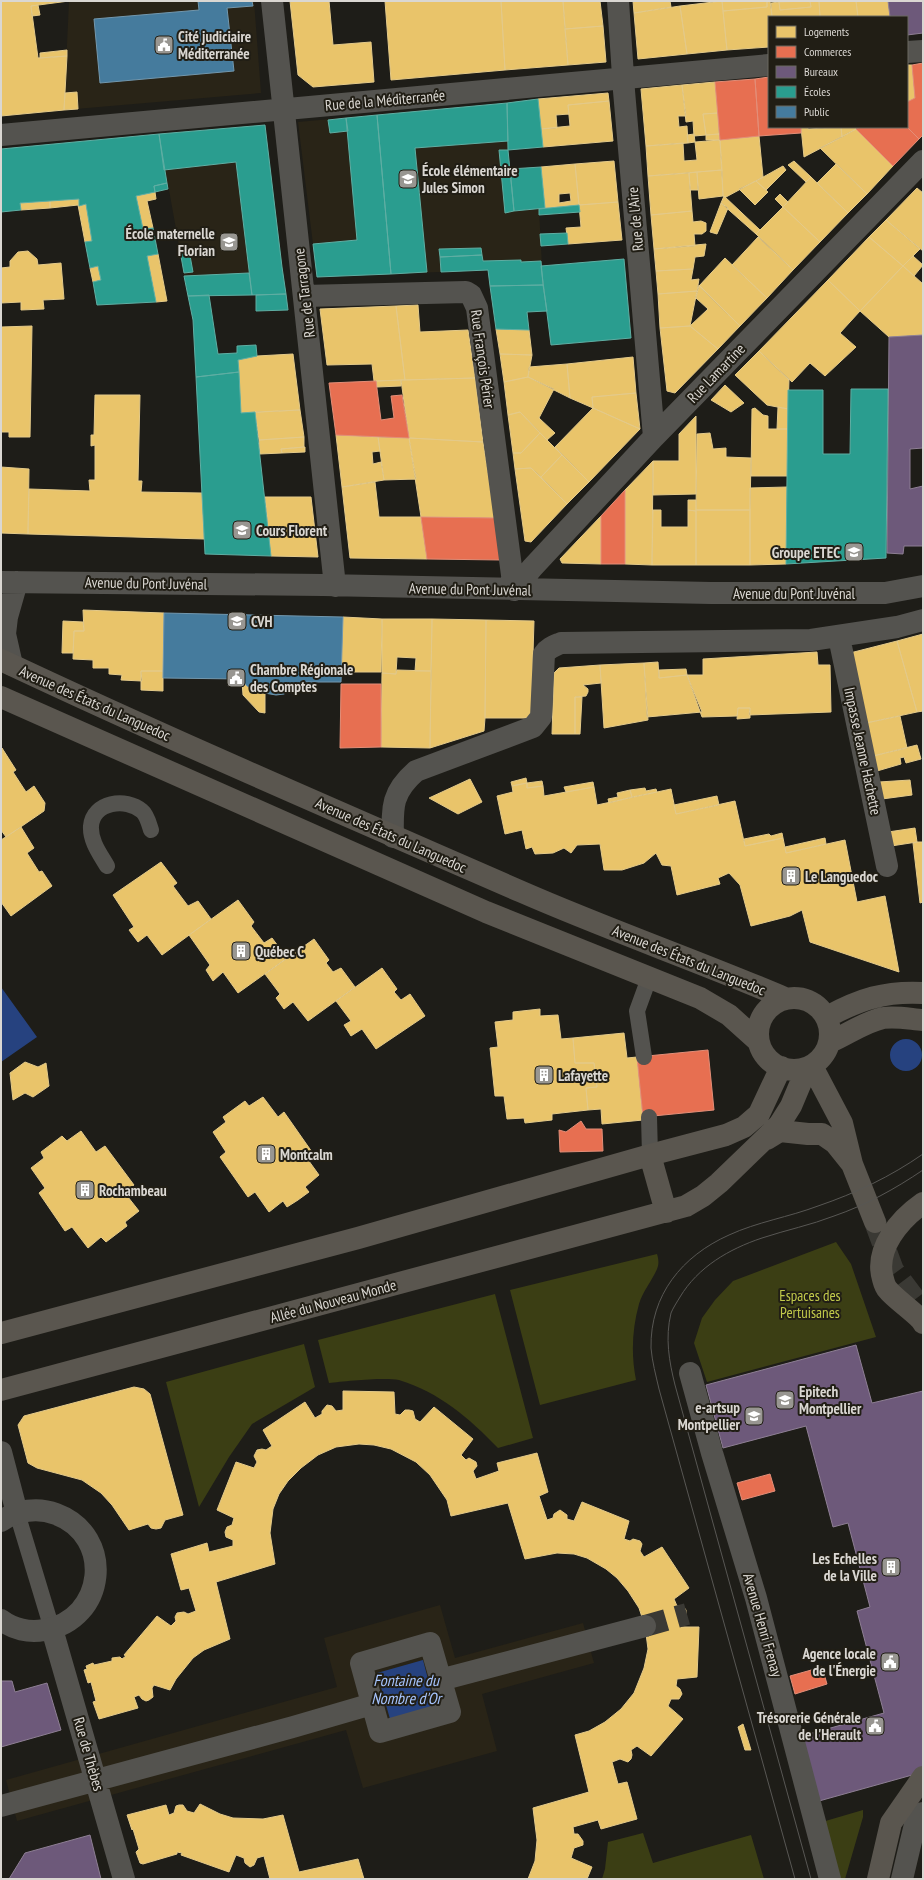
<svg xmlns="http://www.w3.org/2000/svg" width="924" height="1880" viewBox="0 0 924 1880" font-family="'PT Sans Narrow',sans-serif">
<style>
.built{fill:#292417}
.green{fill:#3b3e14}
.water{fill:#26427f}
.homes{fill:#e9c46a;stroke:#e4ca89;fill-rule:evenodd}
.shops{fill:#e76f51;stroke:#e38e78}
.offices{fill:#6d597a;stroke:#8e7f94}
.schools{fill:#2a9d8f;stroke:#5faea3}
.public{fill:#457b9d;stroke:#7297ad}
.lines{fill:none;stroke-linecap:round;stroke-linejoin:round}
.street-tunnel{stroke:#3a3934;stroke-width:22;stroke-dasharray:22 11;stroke-linecap:butt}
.secondary-tunnel{stroke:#3a3934;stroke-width:22;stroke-dasharray:22 11;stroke-linecap:butt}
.lane{stroke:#54534f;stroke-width:16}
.street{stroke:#54534f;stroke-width:22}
.secondary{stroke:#5a564f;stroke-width:22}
.tram{stroke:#585754;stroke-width:1}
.labels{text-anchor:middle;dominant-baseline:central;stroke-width:4;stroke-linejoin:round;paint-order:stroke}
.poi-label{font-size:15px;font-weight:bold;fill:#dad7d2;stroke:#211e15;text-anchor:start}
.street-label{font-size:15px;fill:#dad7d2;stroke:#211e15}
.park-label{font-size:15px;fill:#c1c94a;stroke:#211e15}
.water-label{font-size:16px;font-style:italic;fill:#a6c4fe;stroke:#211e15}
</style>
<rect width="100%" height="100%" fill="#1e1d18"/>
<path class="built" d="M69,1h185l7,92 -197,17z
M507,103l1,47 6,61 25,-2 4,76 -53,1 -2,-16 -171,7 -19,-155z
M265,125l21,169 -98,2 -29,-162z
M440,1605l15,53 128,-35 11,40 -112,31 15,57 -134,37 -17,-58 -329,91 -11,-41 331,-93 -13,-49z"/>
<path class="green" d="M836,1242l15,22 25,73 -169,45 -13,-39 8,-25 13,-18 18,-19z
M657,1254c1,3 2,8 1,12 -3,11 -15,24 -19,38 -7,25 -8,51 -3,76l-96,25 -30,-115z
M495,1294l38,144 -35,10c-29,-30 -59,-56 -99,-68 -14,-3 -55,1 -70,3l-11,-43z
M304,1344l11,43 -63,37 -23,33 -30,50 -33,-125z
M863,1810v7l-18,62h-11l-12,-57z
M643,1833l10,30 98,-28 13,44h-162l3,-10 3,-27z"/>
<path class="water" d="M1,987l36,50 -36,25z
M890 1055a16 16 0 1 1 32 0a16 16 0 1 1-32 0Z
M423,1660l12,46 -45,13 -13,-46z"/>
<path class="homes" d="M1,1h68l-38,5 7,52 29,-2 -3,54 -63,6z
M290,1h39l4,44 38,-3 3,40 -61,5 -15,-12z
M385,1h116l4,69 -114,10z
M501,1h62l5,64 -63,5z
M563,1h37l3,25 -38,3z
M633,1h37l1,6 -37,6z
M722,1h45v6l-44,4z
M722,1l5,49 -40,4 -7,-48z
M767,1h3l2,16h-3v30l-42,3 -4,-39 44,-4z
M810,1h9l1,16h-48l-1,-14 8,-1 1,8 31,-3z
M810,1l1,6 -31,3 -1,-8z
M819,1h37l2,16h-38z
M856,1h32l2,16h-32z
M38,5l2,10 -8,1 -1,-10z
M680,6l7,48 -49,5 -4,-46z
M603,26l3,36 -38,3 -3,-36z
M67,50v6l-27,2v-5z
M907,65h5l3,33 -8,4z
M715,82l3,31 -15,1 3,21 -12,1 -1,-15 -7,1 -4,-37z
M682,85l4,31h-8l1,11 8,-1 1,17 -42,3 -5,-57z
M77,92l1,17 -14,1 1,-17z
M608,93l1,8 -41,4 1,9 -13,1 1,13 -17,1 -2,-30z
M609,101l4,40 -70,6 -3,-18 30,-3 -2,-21z
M718,113l1,21 -13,1 -3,-21z
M801,127h7v2l33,-2 1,10 -38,20z
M841,127h15v2l-14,8z
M856,129l37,37 -26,28 -47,-46z
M694,134l1,8 -7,1 -1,-8z
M719,134l1,6h-14v-5z
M759,136l4,41 -37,20 -3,-1 -3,-56z
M720,140l2,30 -74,6 -2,-30 37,-3 1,18 13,-1 -2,-18z
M614,161l4,41 -39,3 -4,-41z
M794,161l17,16 -5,5 -18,-17z
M575,164l4,41 -34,3 -4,-41zM570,193l1,8 -12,2v-9z
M836,164l31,30 -19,19 -31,-30z
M783,166l3,4 -20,20 -10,-9z
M722,170l1,26 -24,3 -2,-27z
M697,172l1,18h-8l-1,-17z
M689,173l3,38 -41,4 -3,-39z
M811,177l37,36 -28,29 -37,-35z
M756,181l12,11 -13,13 -16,-16z
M917,188l6,5v58l-37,-31z
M155,192l1,7 -9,2 6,27 -10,1 -7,-33z
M780,194l8,8 -5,5 -8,-8z
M724,196l36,34 -4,4 -35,-31z
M79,199v7l7,-2 6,37 -7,1 -7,-37 -28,3v-7z
M50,201v7l-29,2 -1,-7z
M618,202l4,38 -54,4 -2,-16 15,-1 -2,-22z
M721,203l7,5 -11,26 -7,-2z
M783,207l37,35 -27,28 -37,-36z
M692,211l1,11 8,-1 5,2v8l-4,3h-8l1,12 -41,3 -3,-34z
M886,220l34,29 -17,17 -34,-29z
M758,237l35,33 -26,28 -35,-33z
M869,237l34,29 -43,45 -32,-31z
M706,244l-2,12 -9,1 -2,12 -37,2 -2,-22z
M28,251l9,8 1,6 23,-2 3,36 -21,1 1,9 -23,1v-8l-20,1v-35l9,-1v-6l8,-9z
M158,254l9,47 -11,1 -9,-46z
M913,256l10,9 -9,11 -11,-10z
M725,258l42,40 -27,28 -41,-40z
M98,266l3,14 -8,2 -3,-14z
M903,266l20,18v51l-34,2 -29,-26z
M693,269l-2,11 8,-1 -2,12 -39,3 -2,-23z
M828,280l32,31 -20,22 16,14 -31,29 -15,-13 -18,19 -33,-31z
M699,285l41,41 -22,23 -28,-23 18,-17 -12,-11z
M697,291l-7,35 -30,2 -2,-34z
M418,305l2,27 48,-2 7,48 -70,2 -9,-74z
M396,306l9,74 -31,1 -2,-17 -45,1 -7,-56z
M32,326l-2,111h-21v-5h-8v-105z
M690,326l28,23 -43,44 -8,-2 -7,-63z
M496,329l33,1 3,25 -32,-1z
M759,351l30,29 -1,29 -21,-4 -32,-30z
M293,354l7,56 -59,3 -3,-53 19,-4z
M500,354l32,1 -4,22 -24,5z
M633,357l3,36 -44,4 1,11 -23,-10 -3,-34z
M567,364l3,34 -42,-21 1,-10z
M528,377l26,12 -15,29 16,15 -8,7 -27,-28 -12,3 -4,-33z
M475,378l8,64 -74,-4 -8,-58z
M401,380v6l-24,1 -1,-6z
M725,385l19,18 -13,9 -20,-12z
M636,393l4,36 -47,-21 -1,-11z
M95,395h45l-2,86h4l-1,11 61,1 2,46 -176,-5 1,-45 61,2 -1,-11h6v-35l-4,1v-11h3z
M778,407l10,2v20h-11z
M593,408l47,21 -51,53 -34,-35z
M755,408l8,7 5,1v13h20l-1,47h-36l1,-67z
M300,410l4,27 -45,3 -4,-28z
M520,412l20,21 -19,20h-8l-5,-38z
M696,416v78l-43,1v-34h26v-27z
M540,433l22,22 -21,22 -10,-9 -16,1 -2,-16h8z
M710,433l3,16 13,-1v9l25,1 -1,52h-54l1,-76z
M336,435l42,2 2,14 -8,1 1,12 8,-2 3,18 -42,7z
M304,437v10l-23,2 1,4 -22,1 -1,-14z
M378,437l31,1 7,41 -32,1z
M409,438l74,4 12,76 -74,-1z
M305,447v5l-23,1 -1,-4z
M562,455l27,27 -22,22 -26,-27z
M653,461l-1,104 -27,-1v-74z
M1,467l28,2 -1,65 -27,-1z
M531,468l36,36 -36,38 -6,-1 -10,-72z
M375,482l4,35h42l6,42 -77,-1 -8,-71z
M787,487l-1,77 -36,1v-77z
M265,497h46l7,60 -47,-1z
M688,500h8v11l-8,-1z
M653,510h8v17h27v-17l8,1v54h-44z
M696,510h54v55h-54z
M601,516v48l-39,-1 -2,-4z
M83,610l81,3 -1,58h-22l1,10 -21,-1 1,-5 -13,-1v-6h-16v-8l-20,-1 1,-28h10z
M343,617l39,2 -1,53h-40z
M382,619h50l-1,52h-16l1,-13 -19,-1 -1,17 -14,-1z
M432,619l54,1 -1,98 -1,13 -54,17z
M486,620l48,1 -3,97h-46z
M63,621l20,1 1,9h-10l-1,22h-11z
M923,634v77l-6,1 -20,-71z
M897,641l20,71 -51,11 -16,-70z
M817,652l1,13h12l1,47 -82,3 1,-7h-12l-1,8 -35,1 -15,-42h16v-16z
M658,662l1,16 28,-3 15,37 -55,5 -3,-54z
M644,663l4,57 -44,8 -4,-63z
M600,665l1,18 -18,2 5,4v3l-2,4 -11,1v37h-23l2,-61 5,-5z
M686,669l1,6 -28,3v-8z
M397,670l34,1 -1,77 -49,-1 1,-74 14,1z
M141,671h22v20l-22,-1z
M242,682l8,6 15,5v20l-6,-1 -16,-17z
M575,697h7l-2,37h-5z
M738,708h12v10l-13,1z
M900,716l7,32 -34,8 -7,-33z
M917,745l4,14 -15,4 -2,-6 -4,1 1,6 -24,7 -4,-15z
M2,748l14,22 -3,2 13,20 8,-6 11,17 -1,8 -38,26 -5,-7z
M526,778l1,5 -15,3 -1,-4z
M470,779l12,23 -24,12 -29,-16z
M910,780l2,15 -30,4 -3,-17z
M542,781l1,5 -16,2v-5z
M593,782l1,5 -28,5 -2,-5z
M527,783v5l16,-2 1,10 50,-9 3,18 74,-16 5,25 59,-13 10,45 38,-8 3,15 59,-13 12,62 28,-6 14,76 -89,-30 -8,-32 -12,6 -39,10 -11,-41 -11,-12 -11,5 2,6 -43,11 -6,-29 -9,-1 -6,-12 -12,10 -22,7h-18l-4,-26 -23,1 -6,8 -7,-5 -11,5 -18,1 -3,-7 -6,2 -4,-19 -17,4 -8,-38 16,-4 -1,-6z
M645,788l1,3 10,-2 1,3 -25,5 -2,-7z
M630,790l2,7 -23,6 -1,-4 10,-2 -1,-4z
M717,796l2,9 -43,9 -2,-9z
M21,827l13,21 -7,5 12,19 3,-1 10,15 -41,30 -10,-14v-62z
M915,828l2,14 -26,4 -3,-14z
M782,833l1,5 -38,8 -1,-7 25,-5 2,2z
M825,838l1,6 -40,9 -1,-6z
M917,842h6v60l-3,1 -7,-60z
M161,862l16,21 -4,3 15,20 10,-5 13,18 -49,36 -15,-20 -9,7 -9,-12 5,-3 -21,-32z
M238,900l16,22 -3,4 13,17 8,-5 15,20 -49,35 -15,-21 -10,9 -7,-11 4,-5 -21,-30z
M314,939l15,21 -3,3 7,9 8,-4 14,19 -47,34 -15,-19 -9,7 -8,-11 4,-4 -15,-20z
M382,968l15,21 -3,3 7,8 9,-6 15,22 -49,33 -14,-20 -11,7 -7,-11 7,-4 -15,-20z
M540,1009v7l18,-1 3,24 12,-1 2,25h19l3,24 -11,1 2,22 -36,4v6l-27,3 -1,-5 -17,1 -3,-23h-9l-5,-48 8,-1 -3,-25 18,-2v-8z
M624,1033l3,25 10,-1 6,63 -41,4 -1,-15 -13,1 -2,-22 11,-1 -3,-24h-19l-2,-25z
M25,1062l13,5 8,-4 3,23 -16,11 -8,-4 -12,7 -3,-27z
M263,1097l15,20 6,-5 28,40 -6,5 13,18 -14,12 4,5 -11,8 -11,7 -4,-6 -14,11 -14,-20 -7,5 -28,-40 6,-5 -13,-20 13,-10 -3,-5 22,-16 4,5z
M81,1131l15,21 9,-6 29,39 -10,7 15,19 -14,11 2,4 -21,16 -5,-5 -13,11 -16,-21 -7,4 -26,-38 6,-5 -14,-20 13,-10 -3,-6 21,-16 5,5z
M134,1387l10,2 6,5 33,121 -18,5 -4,8 -5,1 -5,-1 -3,-4 -19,6 -17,-25 -11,-12 -19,-13 -45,-12 -9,-5 -10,-38 6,-9z
M343,1391l51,1 1,22 5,1 5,-5h4l4,1 2,8 5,3 14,-15 39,32 -12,16 5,5 3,-2 7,4 1,4 -4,5 3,8 23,-8 -2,-8 40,-10 11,39 -9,4 8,24 6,-2 1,-4 6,-4 7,5v4l7,2 8,-19 47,19 -5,18 6,2 3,-2 7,2 2,3 -2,7 4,6 18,-10 27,41 -15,11 3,7h6l3,4v5l-6,5 1,7h18l-2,50 -20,2 -1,7 4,3 2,5 -3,5h-8l-3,7 15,13 -32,37 -14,-10 -6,4 1,5 -1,4 -3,3 -8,-3 -8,3 6,22 9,-2 10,37 -36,10 -3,-9 -25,7 1,7h4l5,7v4l-9,3 -3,10 21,9 -5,12h-59l7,-18 2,-21 -4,-32 56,-16 -14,-57 14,-4 16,-9 16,-13 13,-16 10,-25 4,-19 -3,-23 -6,-18 -11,-17 -11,-13 -11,-9 -19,-11 -13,-4 -17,-1 -32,6 -17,-56 -57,13 -4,-16 -17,-25 -14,-13 -25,-13 -17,-4 -15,-1 -23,3 -18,8 -17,13 -13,13 -9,13 -6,15 -3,24 5,31 -59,18 14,57 -26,11 -11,8 -17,21 -6,11 -16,-5 -2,3 1,9 -4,3 -3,1 -4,-2 -3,-4 -5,2 4,11 -39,11 -6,-17 3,-1 -5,-19 -3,1 -4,-13 3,-1 -1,-3 7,-3 1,2 18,-4v-3l8,-1 2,2 4,-3 -2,-1 33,-39 14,10 5,-5 -1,-4 2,-4 7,-1 4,2 8,-3 -7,-23 -8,2 -10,-36 36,-11 2,9 24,-6v-6l-7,-3 -1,-5 2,-5 5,-2 2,-7 -17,-8 19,-48 18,6 3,-6 -3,-6 3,-6 5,-1 4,1 6,-4 -9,-16 42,-28 10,16 7,-4v-3l5,-6 5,1 4,5 7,-1z
M743,1724l8,26h-6l-7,-23z
M200,1804l20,10 13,4 30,1 20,-4 16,57 59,-13 6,20h-94l-6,-23 -7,2 -3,7 -4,2 -5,-4 -1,-5 -8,-3 -7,17 -48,-17 1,-2 -5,-1v2l-34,10 -3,-1 -4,-11 3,-3 -6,-20 -1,1 -5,-15 39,-10 3,10 5,-2 2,-7 3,-1h4l4,6 7,2z"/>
<path class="shops" d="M923,63v72l-4,4 -12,-12v-25l8,-4 -3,-33z
M769,77v50h32v6l-42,3 -4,-57z
M755,79l4,57 -39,4 -5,-58z
M860,127h47l12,12 -26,27 -37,-37z
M376,381l5,39 13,-2 -3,-22 11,-1 7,43 -73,-3 -7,-52z
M625,490v74h-24v-48z
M421,517l74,1 6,42 -74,-1z
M341,684h40v63l-41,1z
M708,1050l6,60 -71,7 -6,-60z
M581,1121l5,8h16l1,22 -43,1 -1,-22 7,2z
M770,1474l5,17 -33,9 -5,-17z
M822,1667l5,17 -32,10 -5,-18z"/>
<path class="offices" d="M888,1h35v32l-16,2v-18h-17z
M923,335v113l-13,1v40l13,-3v60h-19l-1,8 -16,-1 2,-216z
M856,1345l16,58 51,-12v381l-104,29 -17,-65 82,-23 -27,-102 13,-4 -22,-84 -15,4 -27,-101 -83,22 -17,-63z
M1,1681h11l3,11 32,-9 14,47 -60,17z
M90,1835l11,44h-92l16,-26z"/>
<path class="schools" d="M538,99l5,48 -35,3 -1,-47z
M507,103l1,38 -93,7 12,124 -36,2 -14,-159z
M377,115l14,159 -74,3 -4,-33 44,-4 -11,-122z
M346,118l2,13 -18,2 -2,-13z
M265,125l17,142 4,27 -34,1 -16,-133 -72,8 -5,-36z
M159,134l8,49 -13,3 1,6 -19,4 7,33 10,-1 5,26 -11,2 9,46 -59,3 -4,-23 8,-2 -3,-14 -8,2 -5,-26 7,-1 -6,-37 -7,2v-7l-59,4 1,7 -20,2v-63z
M499,150h9l6,61 -9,2z
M541,167l4,41 -31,3 -4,-42z
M167,183l1,6 -13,3 -1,-6z
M579,205l1,7 -41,3v-6z
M567,233l1,11 -27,2 -1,-12z
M481,248l1,7 -42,2 -1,-8z
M187,249l2,1 4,22 -9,1 -4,-22z
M482,255l1,6 38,-1v2l20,-1 2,24 -53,1 -2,-16 -47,2 -1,-15z
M624,259l7,79 -80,7 -10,-79z
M249,273l3,22 -64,1 -4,-20z
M543,285l4,26 -20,1 2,18 -33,-1 -6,-43z
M286,294l2,16 -32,1v-16z
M209,295l9,59 19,-1v-7l19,-1 1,11 -19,4 1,12 -43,5 -3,-57 -5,-24z
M239,372l2,41 14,-1 16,144 -66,-2 -9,-177z
M851,389h37l-2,169 -100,6 2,-174h35v64h27z"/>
<path class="public" d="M198,1h54l1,5 -26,2 7,63 -134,12 -6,-64 105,-9z
M164,613l179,4 -2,65h-37l-6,6 -6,1 -8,5 -8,1 -17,-3 -5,-4 -7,-2 -6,-7 -78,-1z"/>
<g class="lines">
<path class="street-tunnel" d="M645,1626l42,-12"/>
<path class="secondary-tunnel" d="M875,1222l18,48 30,40"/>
<path class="lane" d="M107,866c-7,-12 -17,-25 -16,-40 2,-24 35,-29 51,-15 5,4 7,13 9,19
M644,1057l-7,-46 12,-33
M649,1117l1,38
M17,1513l35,116"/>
<path class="street" d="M272,1c20,195 43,390 63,585
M618,1l6,90 30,346
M907,52l16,-1
M1,135l768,-70
M304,296l162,-4 5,3 6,13 37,282
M1,582l322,3 388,8h174l38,-7
M514,590l18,-22 122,-131 269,-276
M839,637l48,229
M12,665l-7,-31 2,-17 10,-35
M393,837c-1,-31 -1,-45 23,-66l117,-44 8,-10 3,-63c4,-6 10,-8 17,-11l250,-3 86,-13 26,-7
M690,1373l22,80 44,145 74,281
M1,1452l16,61
M1,1521c16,-11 37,-14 55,-7 59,22 50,106 -12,116 -15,3 -31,-1 -43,-10
M52,1629l72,250
M430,1643l20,69 -70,20 -19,-69z
M440,1680l205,-54
M1,1806l292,-79 79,-23
M902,1879l14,-59 7,-7"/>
<path class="secondary" d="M1,660c172,81 347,156 521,232 87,38 176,69 263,106
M1,697l485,215 214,86 29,17 29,26
M758 1034a36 36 0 1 1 72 0a36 36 0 1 1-72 0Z
M827,1017c33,-18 58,-26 96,-24
M830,1042c17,-7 34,-20 53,-24 13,-2 27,1 40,2
M812,1066l30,57 10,41 23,58
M767,1139l13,-8 28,3h14l13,9 16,20
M650,1155l16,57
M923,1203c-23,16 -49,46 -40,76 1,4 2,8 5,11 7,9 32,26 35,33
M1,1333l357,-95 292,-83 76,-20 18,-8 15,-13 22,-47
M1,1390l685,-184 17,-10 16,-13 60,-58 12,-19 16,-38
M878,1879l13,-56 32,-46"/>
<path class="tram" d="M795,1879l-136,-490c-3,-13 -7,-28 -8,-41 -1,-53 31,-92 78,-113 28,-13 60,-18 89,-29 38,-13 72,-29 105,-52
M811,1879l-136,-494c-6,-24 -10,-47 -4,-72 2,-5 6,-11 9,-16 18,-30 49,-48 82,-59 24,-8 49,-13 72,-22 32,-11 61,-27 89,-46"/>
</g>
<defs>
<g id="civic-square" transform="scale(1)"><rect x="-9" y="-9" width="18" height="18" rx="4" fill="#989691" stroke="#211e15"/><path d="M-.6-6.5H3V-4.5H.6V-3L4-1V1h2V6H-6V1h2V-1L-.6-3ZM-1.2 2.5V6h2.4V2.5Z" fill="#fff"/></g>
<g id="school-square" transform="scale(1)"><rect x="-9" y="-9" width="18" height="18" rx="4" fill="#989691" stroke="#211e15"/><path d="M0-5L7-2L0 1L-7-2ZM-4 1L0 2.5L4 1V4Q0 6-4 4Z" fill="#fff"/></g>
<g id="university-square" transform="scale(1)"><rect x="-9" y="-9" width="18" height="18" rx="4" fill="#989691" stroke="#211e15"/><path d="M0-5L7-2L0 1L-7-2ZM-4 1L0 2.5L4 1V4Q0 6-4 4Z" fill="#fff"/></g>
<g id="building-square" transform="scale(1)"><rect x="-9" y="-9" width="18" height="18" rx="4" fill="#989691" stroke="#211e15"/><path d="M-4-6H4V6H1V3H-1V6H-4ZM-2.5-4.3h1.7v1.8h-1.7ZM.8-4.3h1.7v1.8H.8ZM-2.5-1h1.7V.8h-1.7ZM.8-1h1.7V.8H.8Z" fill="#fff"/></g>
</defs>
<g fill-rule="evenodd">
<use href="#civic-square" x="164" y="45"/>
<use href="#school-square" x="408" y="179"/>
<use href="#school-square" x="229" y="242"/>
<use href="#university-square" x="242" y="530"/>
<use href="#school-square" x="854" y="552"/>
<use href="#school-square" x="237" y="621"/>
<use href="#civic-square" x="236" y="678"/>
<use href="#building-square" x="791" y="876"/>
<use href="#building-square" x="241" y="951"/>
<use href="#building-square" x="544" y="1075"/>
<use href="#building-square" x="266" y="1154"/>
<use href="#building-square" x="85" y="1190"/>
<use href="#university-square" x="785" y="1400"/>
<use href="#university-square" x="754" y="1416"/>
<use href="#building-square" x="891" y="1567"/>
<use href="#civic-square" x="890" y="1662"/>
<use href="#civic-square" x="875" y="1726"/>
</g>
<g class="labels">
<g class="poi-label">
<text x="178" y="36">Cité judiciaire<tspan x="178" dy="17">Méditerranée</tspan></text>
<text x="422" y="170">École élémentaire<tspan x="422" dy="17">Jules Simon</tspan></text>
<text x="215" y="233" text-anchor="end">École maternelle<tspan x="215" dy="17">Florian</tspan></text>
<text x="256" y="530">Cours Florent</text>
<text x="840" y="552" text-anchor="end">Groupe ETEC</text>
<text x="251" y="621">CVH</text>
<text x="250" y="669">Chambre Régionale<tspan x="250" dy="17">des Comptes</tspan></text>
<text x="805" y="876">Le Languedoc</text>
<text x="255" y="951">Québec C</text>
<text x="558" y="1075">Lafayette</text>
<text x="280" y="1154">Montcalm</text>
<text x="99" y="1190">Rochambeau</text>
<text x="799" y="1391">Epitech<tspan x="799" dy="17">Montpellier</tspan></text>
<text x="740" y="1407" text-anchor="end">e-artsup<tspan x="740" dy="17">Montpellier</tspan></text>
<text x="877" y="1558" text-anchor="end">Les Echelles<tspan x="877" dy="17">de la Ville</tspan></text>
<text x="876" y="1653" text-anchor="end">Agence locale<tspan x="876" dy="17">de l'Énergie</tspan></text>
<text x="861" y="1717" text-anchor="end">Trésorerie Générale<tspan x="861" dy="17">de l'Herault</tspan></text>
</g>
<g class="street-label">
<text transform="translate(385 100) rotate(-5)">Rue de la Méditerranée</text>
<text transform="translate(635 219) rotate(-95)">Rue de l'Aire</text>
<text transform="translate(304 293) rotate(-97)">Rue de Tarragone</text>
<text transform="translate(483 359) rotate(82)">Rue François Périer</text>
<text transform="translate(716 373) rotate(-46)">Rue Lamartine</text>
<text transform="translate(146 583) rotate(1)">Avenue du Pont Juvénal</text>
<text transform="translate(470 589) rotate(1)">Avenue du Pont Juvénal</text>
<text x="794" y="593">Avenue du Pont Juvénal</text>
<text transform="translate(95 703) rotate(24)">Avenue des États du Languedoc</text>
<text transform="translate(863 751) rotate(78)">Impasse Jeanne Hachette</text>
<text transform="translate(391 835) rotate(24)">Avenue des États du Languedoc</text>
<text transform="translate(689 960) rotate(22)">Avenue des États du Languedoc</text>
<text transform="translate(333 1301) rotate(-15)">Allée du Nouveau Monde</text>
<text transform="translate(763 1625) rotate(74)">Avenue Henri Frenay</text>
<text transform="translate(89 1754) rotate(74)">Rue de Thèbes</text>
</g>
<g class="park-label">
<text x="810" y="1295">Espaces des<tspan x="810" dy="17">Pertuisanes</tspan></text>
</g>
<g class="water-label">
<text x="406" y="1680">Fontaine du<tspan x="406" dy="18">Nombre d'Or</tspan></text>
</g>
</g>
<rect width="924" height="1880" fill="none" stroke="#dad7d2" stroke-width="4"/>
<rect x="768" y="16" width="140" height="112" fill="#211e15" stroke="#6b6861"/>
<rect x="776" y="26" width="20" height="12" fill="#e9c46a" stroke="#6b6861"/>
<text x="804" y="36" font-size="12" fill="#dad7d2">Logements</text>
<rect x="776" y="46" width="20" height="12" fill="#e76f51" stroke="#6b6861"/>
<text x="804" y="56" font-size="12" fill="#dad7d2">Commerces</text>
<rect x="776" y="66" width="20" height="12" fill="#6d597a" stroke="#6b6861"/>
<text x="804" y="76" font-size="12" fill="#dad7d2">Bureaux</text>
<rect x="776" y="86" width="20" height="12" fill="#2a9d8f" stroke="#6b6861"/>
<text x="804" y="96" font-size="12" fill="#dad7d2">Écoles</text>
<rect x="776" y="106" width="20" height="12" fill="#457b9d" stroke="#6b6861"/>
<text x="804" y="116" font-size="12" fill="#dad7d2">Public</text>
</svg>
